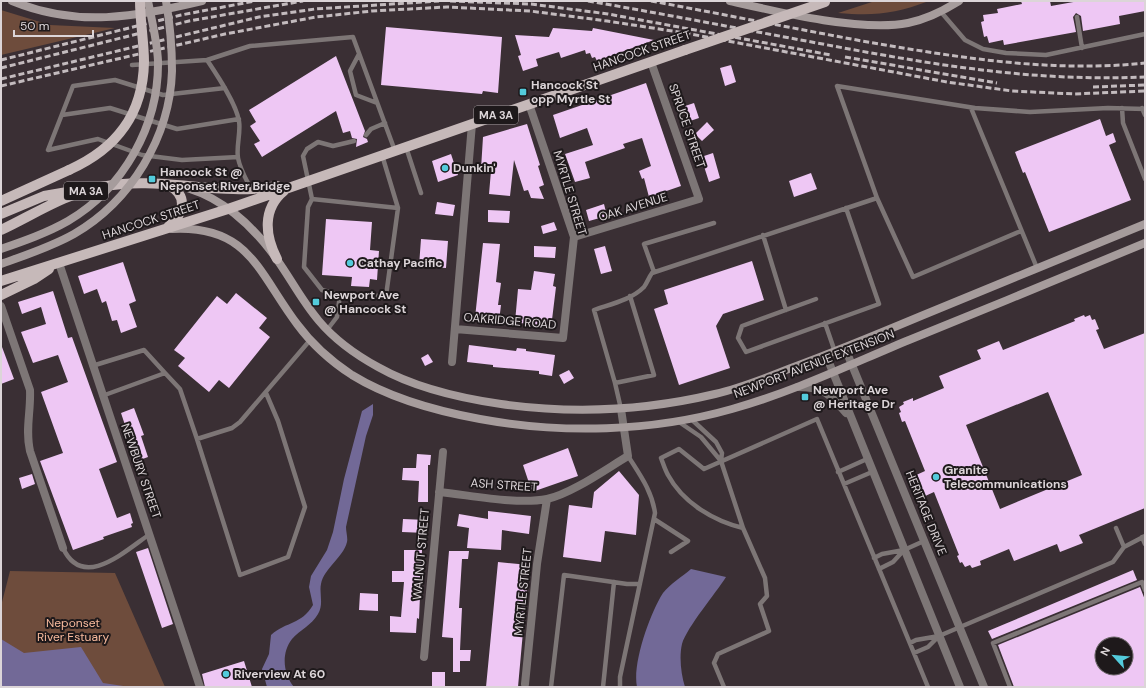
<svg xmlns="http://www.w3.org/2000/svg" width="1146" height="688" viewBox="0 0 1146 688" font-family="'DM Sans',sans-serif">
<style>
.green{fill:#6e4c3c}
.water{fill:#726997}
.building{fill:#eec7f4;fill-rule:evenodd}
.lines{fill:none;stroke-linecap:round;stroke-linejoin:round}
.lane{stroke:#7d7676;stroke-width:4.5}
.street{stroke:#7d7676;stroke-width:8}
.secondary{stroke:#a69c9c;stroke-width:8}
.primary{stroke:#c6b9b9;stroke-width:10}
.rail{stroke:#c3bbbe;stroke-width:3;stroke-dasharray:6 3;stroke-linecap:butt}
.secondary-bridge{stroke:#a69c9c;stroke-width:8}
.primary-bridge{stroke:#c6b9b9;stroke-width:10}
.poi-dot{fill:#53cbdc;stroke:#1e191b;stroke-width:1.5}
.labels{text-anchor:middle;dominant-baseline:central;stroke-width:4;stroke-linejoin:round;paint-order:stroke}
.shield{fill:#1e191b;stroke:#a39d9f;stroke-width:1}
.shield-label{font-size:11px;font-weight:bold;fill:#dcd5d8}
.street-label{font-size:12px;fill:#dcd5d8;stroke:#1e191b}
.poi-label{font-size:12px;font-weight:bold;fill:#dcd5d8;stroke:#1e191b;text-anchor:start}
.park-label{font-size:12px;fill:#f8ba9d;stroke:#1e191b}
</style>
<rect width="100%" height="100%" fill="#3a2f34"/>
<path class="green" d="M875,1h54c-35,13 -54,15 -91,12z
M1,10l49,15 65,3 -114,27z
M10,571l105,2 50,114h-164v-81z"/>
<path class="water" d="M373,404v11l-7,21 -20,91c0,5 2,11 1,15 -4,16 -23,26 -26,42 -2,9 3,20 -3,30 -6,11 -18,16 -26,25 -11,14 -9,35 2,48h-27l-5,-18 7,-15 2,-19c16,-14 30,-10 42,-30l-4,-18 2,-11 16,-26 6,-18 11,-53 18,-68z
M691,569l35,8c-10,16 -39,50 -44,67 -3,13 -1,30 3,43h-48c-5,-23 13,-74 26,-94 7,-9 20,-17 28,-24z
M1,639l23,14 57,-6 22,36 27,4h-129z"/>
<path class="building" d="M1021,1h29l1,5 28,-5h66v10l-26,5 1,8 -37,7 -2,-15 -5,-3 -3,4 3,15 -72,13 -1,-5 -14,3 -2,-7 -3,1 -3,-15 3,-1 -1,-6 15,-2 -1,-4 25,-5z
M386,27l116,10 -4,56 -15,-2 -1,3 -101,-9z
M553,28l39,3 1,-3 61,12 -57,21 -2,-4 -3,1 -2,-5 -4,1 -1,-4 -24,8 -2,-6 -23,7 2,7 -15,5 -5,-15 3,-1 -6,-20 34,2z
M336,56l29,75 -2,6 4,2 1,3 -12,5 1,-8 -5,-1 -2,-7 -7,2 -7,-22 -74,46 -8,-13 6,-3 -10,-15 6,-4 -7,-12z
M731,65l5,17 -11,4 -5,-18z
M646,83l35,103 -32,11 -5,-19 -2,1 -3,-8 12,-5 -9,-28 -19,6 2,4 -40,14 5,16 -15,4 -10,-28 28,-9 -6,-17 -27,10 -7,-23z
M694,103l5,15 -9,3 -5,-15z
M1100,119l6,17 7,-3 3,9 -7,3 22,55 -82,32 -24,-60 -2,1 -8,-21z
M707,122l7,8 -12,11 -7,-7z
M527,124l13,41 -2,1 6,19 -5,2 5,12 -13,-1 -3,-8 -4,1 -10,-31 -4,36 -21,-2 2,-23 -10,-2 2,-32z
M713,153l7,25 -11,4 -8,-25z
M451,154l7,21 -20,7 -6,-21z
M811,173l6,16 -23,8 -5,-16z
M437,202l18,3 -2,11 -18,-2z
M604,204l3,12 -18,5 -3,-11z
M488,210l22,1 -1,12 -21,-1z
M326,219l46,3 -2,28 9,1 -2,29 -7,-1 -1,8 -18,-1 1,-9 -30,-2z
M554,222l3,8 -14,4 -2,-8z
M421,239l27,2 -2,27 -27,-2z
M483,243l17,1 -4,38 5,1 -3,22h3l-2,16 -24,-3z
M534,246l22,1 -1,11 -21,-1z
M605,246l7,25 -11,3 -7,-25z
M752,261l12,39 -41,14 -7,12 14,42 -51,17 -25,-76 14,-5 -4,-14z
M123,262l13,39 -7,3 8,23 -16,6 -4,-13 -5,1 -6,-20 -4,2 -5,-14 -13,5 -6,-18z
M534,271l21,3 -2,12 3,1 -5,41 -36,-6 3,-33 13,1z
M53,291l15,47 4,-1 45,125 -18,7 18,49 13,-5 3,10 -2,1 1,3 -29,10 1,2 -31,11 -33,-89 23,-8 -22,-61 27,-10 -10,-27 -25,8 -12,-31 25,-8 -5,-17 -19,7 -4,-12z
M236,293l31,25 -8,10 11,9 -41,51 -10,-8 -10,12 -31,-26 7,-8 -11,-8 43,-54 10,8z
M1084,315l1,2 5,-2 2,5 3,-1 4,10 -3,1 8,19 41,-16v175l-66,27 4,8 -23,9 -3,-8 -43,17 -5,-12 -29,12 1,4 -9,3 -2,-3 -5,2 -3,-5 -2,1 -3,-7 2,-1 -25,-63 -11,5 -9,-21 11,-5 -20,-50 -3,1 -3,-9 2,-1 -2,-5 5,-3 -1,-2 10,-4v3l31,-13 -5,-12 42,-17 -4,-9 22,-9 4,9 72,-29 -1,-2zM1048,392l34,83 -82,34 -34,-84z
M469,345l47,6 1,-3 9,1v2l29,4 -3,21 -13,-2v-3l-46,-4v-2l-26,-3z
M2,347l12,32 -13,5v-36z
M428,354l5,8 -8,4 -4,-8z
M569,370l5,8 -10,6 -5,-9z
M134,408l10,27 -3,1 7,21 -11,4 -16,-48z
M568,448l10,28 -46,16 -9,-27z
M417,454l14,1 -1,10h-2v37h-10l1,-21 -17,-1 1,-12h13z
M619,471l20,24 -3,40 -31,-4 -4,31 -38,-5 6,-52 23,3 2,-16z
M32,474l3,10 -13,5 -3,-11z
M488,511l43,5 -2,18 -27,-4 -1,20 -34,-2 2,-20 -12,-2 2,-12 29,5z
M403,519l24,1 -1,13 -24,-1z
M148,548l25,76 -11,4 -26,-76z
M404,550h18l-3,69 -2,-1 -1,15 -26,-1v-16l11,1 3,-35h-12v-11h12z
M449,551h20l-1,8h-6l-3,49h3l-2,42h11l-1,11h-10v11h-7v-34l-11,-1z
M498,562l31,3 -11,122h-32z
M1133,570l4,10 -145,59 -4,-8z
M1140,587l5,13v87h-131l-16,-42zM1102,644h24v24h-24z
M360,593l18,1v17l-19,-1z
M244,661l8,26h-47l-3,-13z
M432,672h13v15l-13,-1z"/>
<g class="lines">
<path class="lane" d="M941,12l24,28 18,9 23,4 40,2 99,-21
M1077,17l5,31
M359,54l-9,17 6,24 21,8
M207,60c10,15 29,43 32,61 2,12 -3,25 -1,37 2,11 8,21 13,31
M132,65l75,-5 43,-14 103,-9 42,114
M225,88l-62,7 -48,-15 -42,6 -25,64 50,-11 44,16 40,5 56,-3
M971,108l66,160
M1122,108l1,15 22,56
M1142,108l3,7
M62,115l48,-7 67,21 62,-10
M366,135l5,-6 14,-6
M406,147l15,46
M877,198l36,79 108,-46
M312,199l86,9
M763,235l23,75
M654,272l-10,-28 70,-21
M340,295l46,1 12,-88 -16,-53
M630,296l24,79 -39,8 -21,-73c17,-6 37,-10 50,-23 3,-4 5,-10 8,-14l225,-75 -40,-112 138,22 55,4 78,-4 37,1
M816,299l-74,27 -4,12 8,14 133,-48 -33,-96
M825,323l10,29
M327,330l10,-13 3,-22 -18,-5 -18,-23 4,-60 4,-8 -9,-43 4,-7 11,-7 15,4 21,-5
M92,366l52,-16 21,23
M615,383l6,26
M102,396l63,-23 15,16 17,50 35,-11 8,-6 71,-83
M690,418l26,24 6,11 -1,8
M679,422l22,15 20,24 22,67
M197,439l43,136 48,-18 17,-50 -27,-86 -12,-28
M838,472l29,-13
M844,484l28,-12
M654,519l34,22 -17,11
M1116,528l8,19
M1142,537l3,7
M63,548c20,43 62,3 87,-14
M874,558l8,-4 22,-4 20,-9
M879,569l14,-7 11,-12
M910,643l6,-3 23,-4 174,-74 11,-15 21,-11
M914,653l14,-6 11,-11
M551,687l13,-112 63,9h13
M603,687l11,-105
M620,687v-10l35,-164c-3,-22 -15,-38 -27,-57
M724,687l-10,-24 4,-9 51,-23 -9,-27 7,-8 -2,-18 -22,-50c-29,-7 -60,-25 -75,-53 -3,-5 -5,-12 -7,-17l18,-9 25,20 113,-50 111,268
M1010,687l-17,-44 149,-61 3,8"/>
<path class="street" d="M574,237l125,-38 -48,-137
M59,263l141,424
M1,306l29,84c1,22 -5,39 0,61l33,97
M455,329l108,9 11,-101 -45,-133
M845,348l139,339
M826,355l134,332
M452,362l20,-238
M798,387c25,0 32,7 48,26
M439,492c31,3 78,13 108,7 24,-5 59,-30 81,-43l-7,-47
M424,657l19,-205
M525,684l12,-120 10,-65"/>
<path class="secondary" d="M12,1c66,27 122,16 190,0
M730,1c48,11 131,31 178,22 19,-4 35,-12 51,-22
M190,189c32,10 60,35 80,61 18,23 30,49 49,71 16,19 37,34 59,46 37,21 81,31 123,37 72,10 143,7 214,-10 26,-6 51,-16 76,-26 44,-16 87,-34 130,-52 75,-31 149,-61 224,-92
M172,229c77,-4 86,43 125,95 14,19 35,38 55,51 39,24 84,36 128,44 82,15 171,13 252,-10 61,-17 119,-45 177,-69 79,-32 157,-64 236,-97"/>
<path class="primary" d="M1,201l68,-31
M1,214l43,-18 35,-6
M168,227c15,-12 21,-30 2,-41
M1,230c32,-15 65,-37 100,-43 58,-12 118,10 176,-1
M277,259c-12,-23 -15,-50 7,-68
M1,281l227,-72 457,-159
M1,295l33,-16 15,-10"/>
<path class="rail" d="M450,1l81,3 77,10 223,41
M588,1c76,13 153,28 229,42 112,21 214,39 328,34
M651,1c70,13 141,27 211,40 93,16 188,32 283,22
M845,57l152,26
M1,60l180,-45 74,-14
M1,68l188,-47 114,-20
M1,79l258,-62 56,-8 124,-8
M1,86l224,-52 91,-17 56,-6 75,-4 83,4 77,10 78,12 262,49 65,9 63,3 70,-3
M1093,87l52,-2"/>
<path class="secondary-bridge" d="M1,249c23,-8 46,-16 67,-28 56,-33 91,-96 90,-160 -1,-20 -6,-40 -10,-60
M1,264c25,-9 50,-17 73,-30 57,-33 96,-97 98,-163 0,-24 -2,-47 -6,-70"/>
<path class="primary-bridge" d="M685,50l140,-48
M69,170c47,-21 74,-55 75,-108 0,-20 -4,-41 -4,-61"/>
</g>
<g class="poi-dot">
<rect x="519" y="88" width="8" height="8" rx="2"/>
<circle cx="445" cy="168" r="4"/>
<rect x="148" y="175" width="8" height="8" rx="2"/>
<circle cx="350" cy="263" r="4"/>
<rect x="312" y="298" width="8" height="8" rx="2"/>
<rect x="801" y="393" width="8" height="8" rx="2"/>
<circle cx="936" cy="477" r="4"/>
<circle cx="226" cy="674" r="4"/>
</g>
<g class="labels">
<g class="shield">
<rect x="474" y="106" width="44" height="18" rx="3"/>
<rect x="64" y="182" width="44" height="18" rx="3"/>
</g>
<g class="shield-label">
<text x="496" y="115">MA 3A</text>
<text x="86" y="191">MA 3A</text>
</g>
<g class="street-label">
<text transform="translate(642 51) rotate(-19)">HANCOCK STREET</text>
<text transform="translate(687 126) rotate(71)">SPRUCE STREET</text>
<text transform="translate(570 193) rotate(73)">MYRTLE STREET</text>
<text transform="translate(633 207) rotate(-17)">OAK AVENUE</text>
<text transform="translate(151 220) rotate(-18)">HANCOCK STREET</text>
<text transform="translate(510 321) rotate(5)">OAKRIDGE ROAD</text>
<text transform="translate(814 364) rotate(-21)">NEWPORT AVENUE EXTENSION</text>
<text transform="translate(141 471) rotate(71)">NEWBURY STREET</text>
<text transform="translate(504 485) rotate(4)">ASH STREET</text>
<text transform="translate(926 513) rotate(68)">HERITAGE DRIVE</text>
<text transform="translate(421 554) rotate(-85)">WALNUT STREET</text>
<text transform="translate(523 592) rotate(-84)">MYRTLE STREET</text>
</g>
<g class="poi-label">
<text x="531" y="85">Hancock St<tspan x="531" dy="14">opp Myrtle St</tspan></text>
<text x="453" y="168">Dunkin'</text>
<text x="160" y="172">Hancock St @<tspan x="160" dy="14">Neponset River Bridge</tspan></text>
<text x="358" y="263">Cathay Pacific</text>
<text x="324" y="295">Newport Ave<tspan x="324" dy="14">@ Hancock St</tspan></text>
<text x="813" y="390">Newport Ave<tspan x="813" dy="14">@ Heritage Dr</tspan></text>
<text x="944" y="470">Granite<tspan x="944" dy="14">Telecommunications</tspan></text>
<text x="234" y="674">Riverview At 60</text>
</g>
<g class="park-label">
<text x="73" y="623">Neponset<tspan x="73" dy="14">River Estuary</tspan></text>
</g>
</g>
<rect width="1146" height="688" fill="none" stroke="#dcd5d8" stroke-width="4"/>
<g transform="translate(1114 656) rotate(297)"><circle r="19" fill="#1e191b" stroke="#6a6467"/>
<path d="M0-3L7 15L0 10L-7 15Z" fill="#53cbdc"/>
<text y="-6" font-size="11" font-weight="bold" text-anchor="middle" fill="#dcd5d8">N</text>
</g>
<path d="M14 30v6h79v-6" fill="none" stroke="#dcd5d8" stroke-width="2"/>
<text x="20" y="30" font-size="12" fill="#dcd5d8" stroke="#1e191b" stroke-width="3" paint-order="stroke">50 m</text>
</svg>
